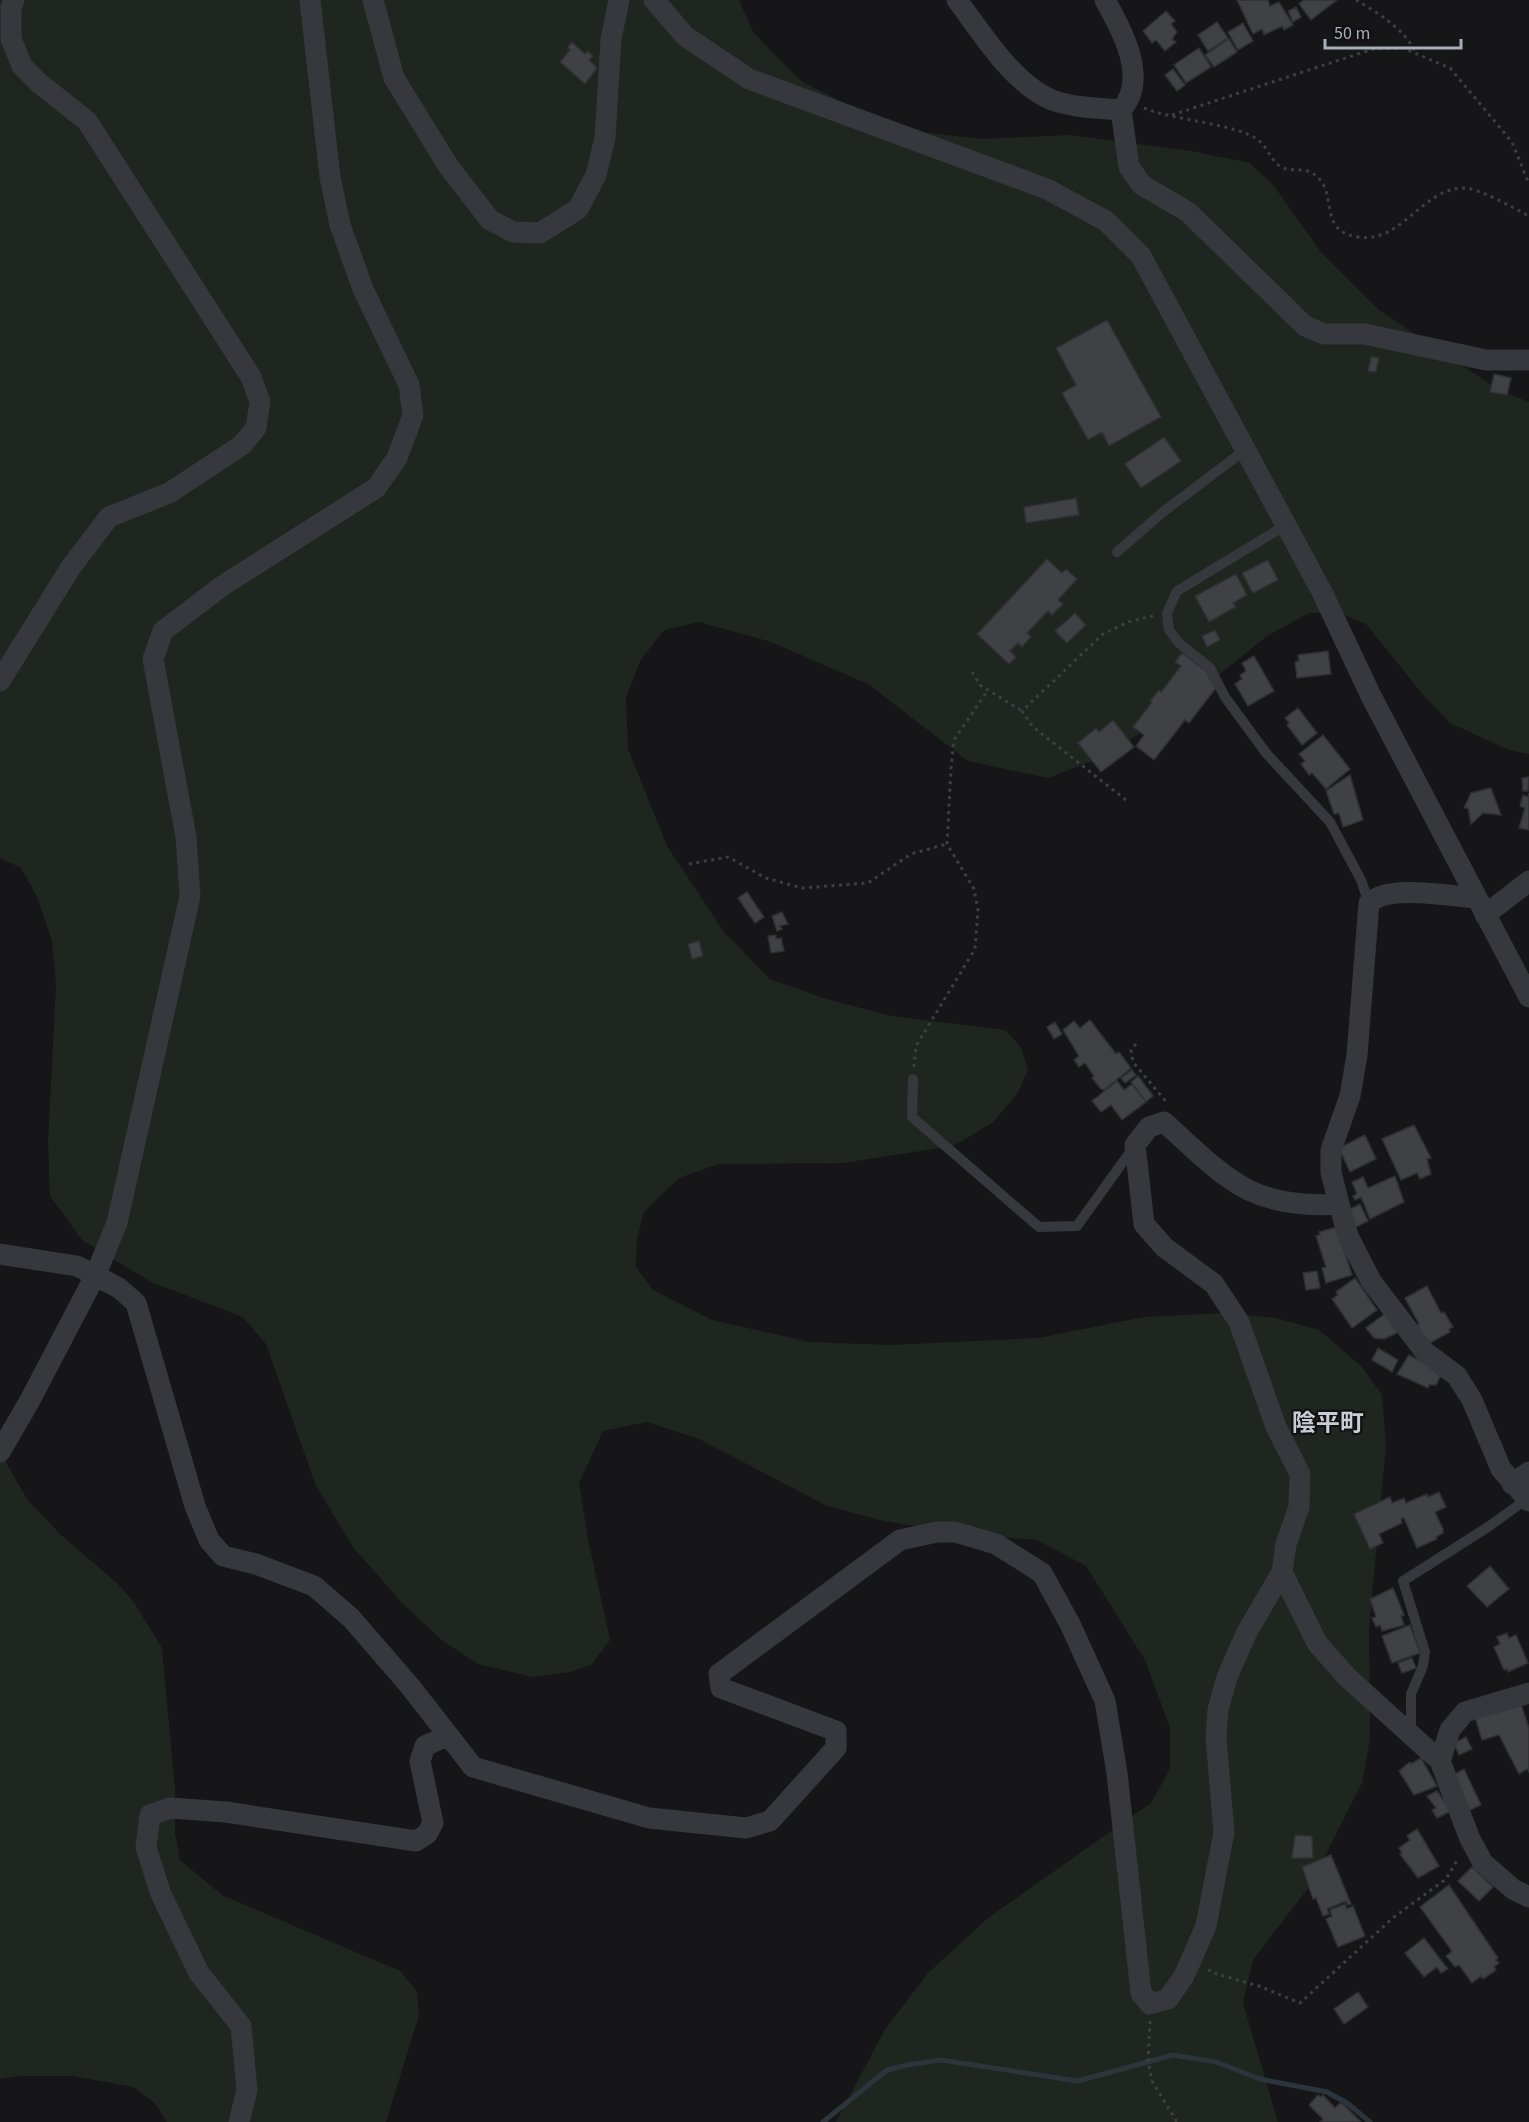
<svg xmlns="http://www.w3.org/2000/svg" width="1529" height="2122" viewBox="0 0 1529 2122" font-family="'Source Sans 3','Noto Sans JP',sans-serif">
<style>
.green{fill:#1e261f}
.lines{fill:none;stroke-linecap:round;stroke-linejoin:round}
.stream{stroke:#2c353c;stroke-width:5}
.building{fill:#404145;stroke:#303034;stroke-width:1.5}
.path{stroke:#3d3f44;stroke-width:3;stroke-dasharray:3 4.5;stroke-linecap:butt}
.service{stroke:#37383d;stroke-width:10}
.minor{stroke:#37383d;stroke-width:21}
.labels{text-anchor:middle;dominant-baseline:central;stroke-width:4.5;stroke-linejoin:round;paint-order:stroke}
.quarter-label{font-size:24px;font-weight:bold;fill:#c9ccd4;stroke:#111113}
</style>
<rect width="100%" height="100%" fill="#161618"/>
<path class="green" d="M0,0h739l14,32 48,49 65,33 61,19 56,6 86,-4 122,16 59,12 24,23 47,66 58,58 120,80 30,12v352l-20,-4 -59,-27 -26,-27 -58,-72 -28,-12 -29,1 -42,23 -89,72 -73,48 -57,22 -80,-17 -100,-77 -97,-42 -72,-20 -35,8 -24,31 -14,37 2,51 39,97 57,86 46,47 53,19 68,18 114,14 16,17 7,23 -11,24 -25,29 -39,23 -110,17 -124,1 -40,14 -35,34 -7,27 -1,28 17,23 59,30 97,22 81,3 148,-7 106,-21 81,-4 51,5 43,12 43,37 20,28 4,50 -17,183 1,111 -8,44 -53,104 -56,73 -10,43 35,119h-442l48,-91 44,-58 60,-55 163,-115 19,-34v-41l-25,-68 -59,-94 -49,-26 -73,-6 -80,-13 -57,-15 -128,-67 -52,-17 -44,9 -24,52 9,56 22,101 -19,25 -21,7 -37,5 -55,-13 -35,-23 -39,-36 -51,-58 -37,-61 -50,-142 -23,-27 -92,-35 -69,-42 -32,-44 -2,-54 8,-156 -4,-45 -15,-44 -16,-29 -21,-10z
M0,1452l27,47 34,36 56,48 16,18 29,47 13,141v44l5,27 42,35 178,76 17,21 2,23 -33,107h-219l-12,-18 -21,-17 -61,-11h-53l-20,3z"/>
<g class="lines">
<path class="stream" d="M823,2122l64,-52 20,-5 34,-5 137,21 95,-26 43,7 44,17 67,13 20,11 23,19"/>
</g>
<path class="building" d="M1237,0h31l2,6 9,-4 14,23 -9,5 -2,-4 -18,9 -2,-6 -9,5z
M1304,0h33l-26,20 -12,-16z
M1296,7l5,10 -8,5 -5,-11z
M1166,11l9,10 -4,3 6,8 -5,7 4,3 -11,9 -9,-11 -4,3 -9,-12z
M1217,22l11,16 -20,13 -10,-16z
M1243,23l10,18 -15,9 -10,-18z
M1229,39l8,13 -23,15 -9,-12z
M572,42l13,12 2,-3 6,5 -4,4 8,8 -12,16 -25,-22 10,-12 -3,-2z
M1199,48l12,19 -25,16 -12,-18z
M1173,69l12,16 -8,6 -12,-16z
M1107,320l54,97 -52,29 -7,-14 -14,8 -26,-47 14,-8 -20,-37z
M1371,357l8,1 -3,14 -8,-1z
M1494,374l17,4 -4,17 -17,-3z
M1164,437l17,24 -40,27 -16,-24z
M1076,498l3,17 -53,8 -2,-16z
M1047,559l15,14 4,-4 11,10 -19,21 5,4 -11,11 -4,-4 -21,22 4,4 -9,10 -4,-4 -8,8 6,6 -7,7 -32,-30z
M1268,560l10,20 -25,13 -11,-20z
M1236,574l11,21 -14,8 3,4 -27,15 -14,-26z
M1075,613l11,12 -19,18 -12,-12z
M1215,630l5,10 -13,7 -5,-11z
M1328,651l3,23 -34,4 -2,-16 4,-1 -1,-6z
M1182,653l24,18 10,17 -27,35 -4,-3 -31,40 -18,-14 8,-11 -11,-8 19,-25 -2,-1 9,-11 2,2 20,-26 -6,-4z
M1254,656l20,35 -26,15 -13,-22 7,-5 -2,-4 6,-4 -4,-8z
M1298,708l19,25 -15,12 -15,-20 2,-2 -4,-5z
M1113,720l21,27 -33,25 -23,-29 18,-15 3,4z
M1323,735l27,34 -24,20 -14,-16 -3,2 -8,-11 4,-3 -6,-7z
M1350,775l13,45 -20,7 -4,-14 -5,1 -8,-23z
M1529,777l-1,14h-5l-1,-13z
M1491,788l10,27 -18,-2 -12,11 -3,-16h-4l7,-15z
M1529,793v37l-10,-2 6,-20 -5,-2 3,-11 5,2z
M747,892l17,25 -9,6 -17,-25z
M782,912l6,12 -8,2 2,3 -5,2 -5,-15z
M776,935v4l5,-1 3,13 -13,2 -3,-17z
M699,941l4,15 -11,3 -4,-15z
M1090,1020l26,34 3,-2 12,16 -27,22 -3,-1 -9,-11 2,-2 -9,-13 -6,4 -5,-7 5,-4 -16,-26 11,-9 6,7z
M1055,1022l7,12 -8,5 -7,-12z
M1132,1070l4,5 -11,8 -4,-5z
M1138,1076l15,20 -7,6 -15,-20z
M1117,1081l7,9 8,-6 14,18 -24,18 -11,-15 -10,7 -9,-11z
M1414,1125l17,33 -4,1 4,15 -11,5 -3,-6 -16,7 -19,-41z
M1365,1135l11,24 -26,13 -11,-24z
M1395,1176l9,26 -34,17 -9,-22 -6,3 -2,-4 4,-2 -5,-12 11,-5 5,11z
M1360,1204l8,17 -12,6 -8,-17z
M1337,1227l15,48 -26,8 -4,-15 4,-1 -10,-31 4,-1 -1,-3z
M1317,1271l3,17 -14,2 -3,-17z
M1355,1278l22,32 -25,18 -20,-29 6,-4 -2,-3z
M1427,1286l14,27 3,-1 9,15 -4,2 1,3 -22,12 -14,-17 5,-3 -14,-26z
M1387,1312l14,19 -17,8 -10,-1 -8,-10z
M1378,1348l20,12 -6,12 -20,-12z
M1409,1355l29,15 3,5 -5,10h-7l-1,3 -31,-14z
M1439,1492l7,15 -11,5 8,17v4l-7,4 1,2 -20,9 -13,-30 -3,1 1,4 -23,11 4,9 -13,6 -16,-35 36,-17 2,6 12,-5 2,5 21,-9 1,3z
M1490,1566l19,23 -22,18 -20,-21z
M1393,1588l11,27 -3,1 3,9 -22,6 -2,-6 -4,2 -4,-9 4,-1 -6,-18z
M1410,1625l10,28 -28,10 -10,-27z
M1507,1633l2,5 7,-3 12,28 -20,9 -1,-3 -3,1 -10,-23 6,-3 -3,-7z
M1412,1658l4,10 -14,5 -4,-10z
M1520,1701l9,27v44l-2,-3 -8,5 -20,-39 -17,5 -7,-23z
M1466,1737l6,12 -13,6 -5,-12z
M1421,1758l16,28 -23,9 -15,-24 11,-9 1,2z
M1464,1769l17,36 -11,5 -17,-35z
M1437,1791l14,20 -14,7 -5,-8 4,-2 -9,-12z
M1417,1829l22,37 -21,12 -18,-24 2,-1 -3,-5 11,-8 -3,-4z
M1295,1835l17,1 1,22h-21z
M1331,1855l20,49 -3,1 -2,-4 -19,8 2,5 -6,2 -7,-18 -3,1 -11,-32z
M1472,1867l21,20 -14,14 -21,-20z
M1449,1885l49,73 -2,2 3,3 -5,4 2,3 -13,9 -2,-3 -9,7 -13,-18 -4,2 -9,-11 6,-5 -32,-44z
M1345,1904l2,5 6,-3 12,30 -27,11 -12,-28 6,-3 -2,-6z
M1424,1938l24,31 -7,4 -4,-6 -13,10 -19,-24z
M1358,1992l10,15 -24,17 -10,-15z
M1318,2095l3,2 2,-2 12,13 6,-6 20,20h-41l3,-3 -14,-14z"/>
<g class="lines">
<path class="path" d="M1356,0c22,13 47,28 59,51
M1144,108c28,12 94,16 114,32 10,7 12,20 23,27 10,5 23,1 31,6 29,17 3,58 46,64 43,7 63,-47 104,-49 16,-1 51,20 67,28
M1172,115l201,-66 30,-1 47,20 62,74 17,42
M972,672l8,13 42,26
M1126,800l-93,-73 -11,-16 81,-77 25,-12 25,-6
M689,864l39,-7 38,21 36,10 66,-5 43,-29 36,-10
M1136,1044l-5,6 2,12 35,42
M914,1067l2,-21 59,-97 3,-39 -4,-21 -27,-45 4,-76 3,-28 34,-50
M1209,1969l1,3 49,14 41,17 94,-86 52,-38 12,-20
M1150,2021l-2,40 4,20 25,41"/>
<path class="service" d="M1286,525l-109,66 -10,22 2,17 10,13 31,25 15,29 41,56 64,69 31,58 8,23
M1117,552l46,-40 82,-62
M913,1079l-1,38 127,110 38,-1 56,-78
M1411,1732v-38l12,-28 2,-14 -22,-71 85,-54 39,-28"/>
<path class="minor" d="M373,0l21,78 55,89 41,53 23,12 27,1 38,-24 18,-34 9,-37 6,-99 8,-39
M654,0l31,36 64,43 298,110 59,32 35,35 181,336 49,104 158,301
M957,0c25,33 56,84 95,100 22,8 47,8 69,10
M1105,0c17,30 44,79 16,110
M1121,110l8,57 13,18 46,27 117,114 19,8h41l121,26h43
M0,681l71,-114 38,-50 60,-24 73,-48 14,-17 4,-26 -9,-25 -164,-256 -48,-38 -17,-17 -11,-27v-31l3,-8
M1476,898c-27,-2 -87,-14 -107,5l-12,152 -7,41 -19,54v22l8,32 9,32 23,45 54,71 32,24 15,24 29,69 28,32
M1485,915l44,-34
M0,1254l77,12 42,22 17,15 59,203 14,34 14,16 33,8 58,22 37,32 58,67 64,82 176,51 97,10 24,-7 66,-73v-17l-115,-43 -2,-14 181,-134 37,-8h18l41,12 46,29 28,51 35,77 12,72 24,220 9,11 18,-5 16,-23 22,-50 18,-94 -8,-94 2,-28 9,-33 20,-45 35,-60 4,-28 13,-37 1,-33 -24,-47 -37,-105 -25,-38 -50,-37 -20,-23 -9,-79 14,-18 15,-5c61,55 86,88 175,82
M0,1452l29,-50 66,-126 22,-53 73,-327 -4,-59 -33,-178 10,-28 59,-45 154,-98 21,-30 16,-43 -4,-30 -46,-96 -23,-64 -10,-48 -20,-177
M1512,1484l17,-12
M1282,1572l35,71 30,34 93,84 30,78 13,24 30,26 16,8
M1440,1761l10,-31 15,-18 64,-19
M239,2122l8,-32 -6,-64 -42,-53 -39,-81 -14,-45 4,-32 20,-7 56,4 190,29 11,-7 6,-11 -13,-62 5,-15 23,-11"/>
</g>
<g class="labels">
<g class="quarter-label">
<text x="1328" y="1423">陰平町</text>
</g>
</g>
<path d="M1325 39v9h136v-9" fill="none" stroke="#a8adb8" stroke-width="3"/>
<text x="1334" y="39" font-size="18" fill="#a8adb8" stroke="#111113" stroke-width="4.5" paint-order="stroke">50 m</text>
</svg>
